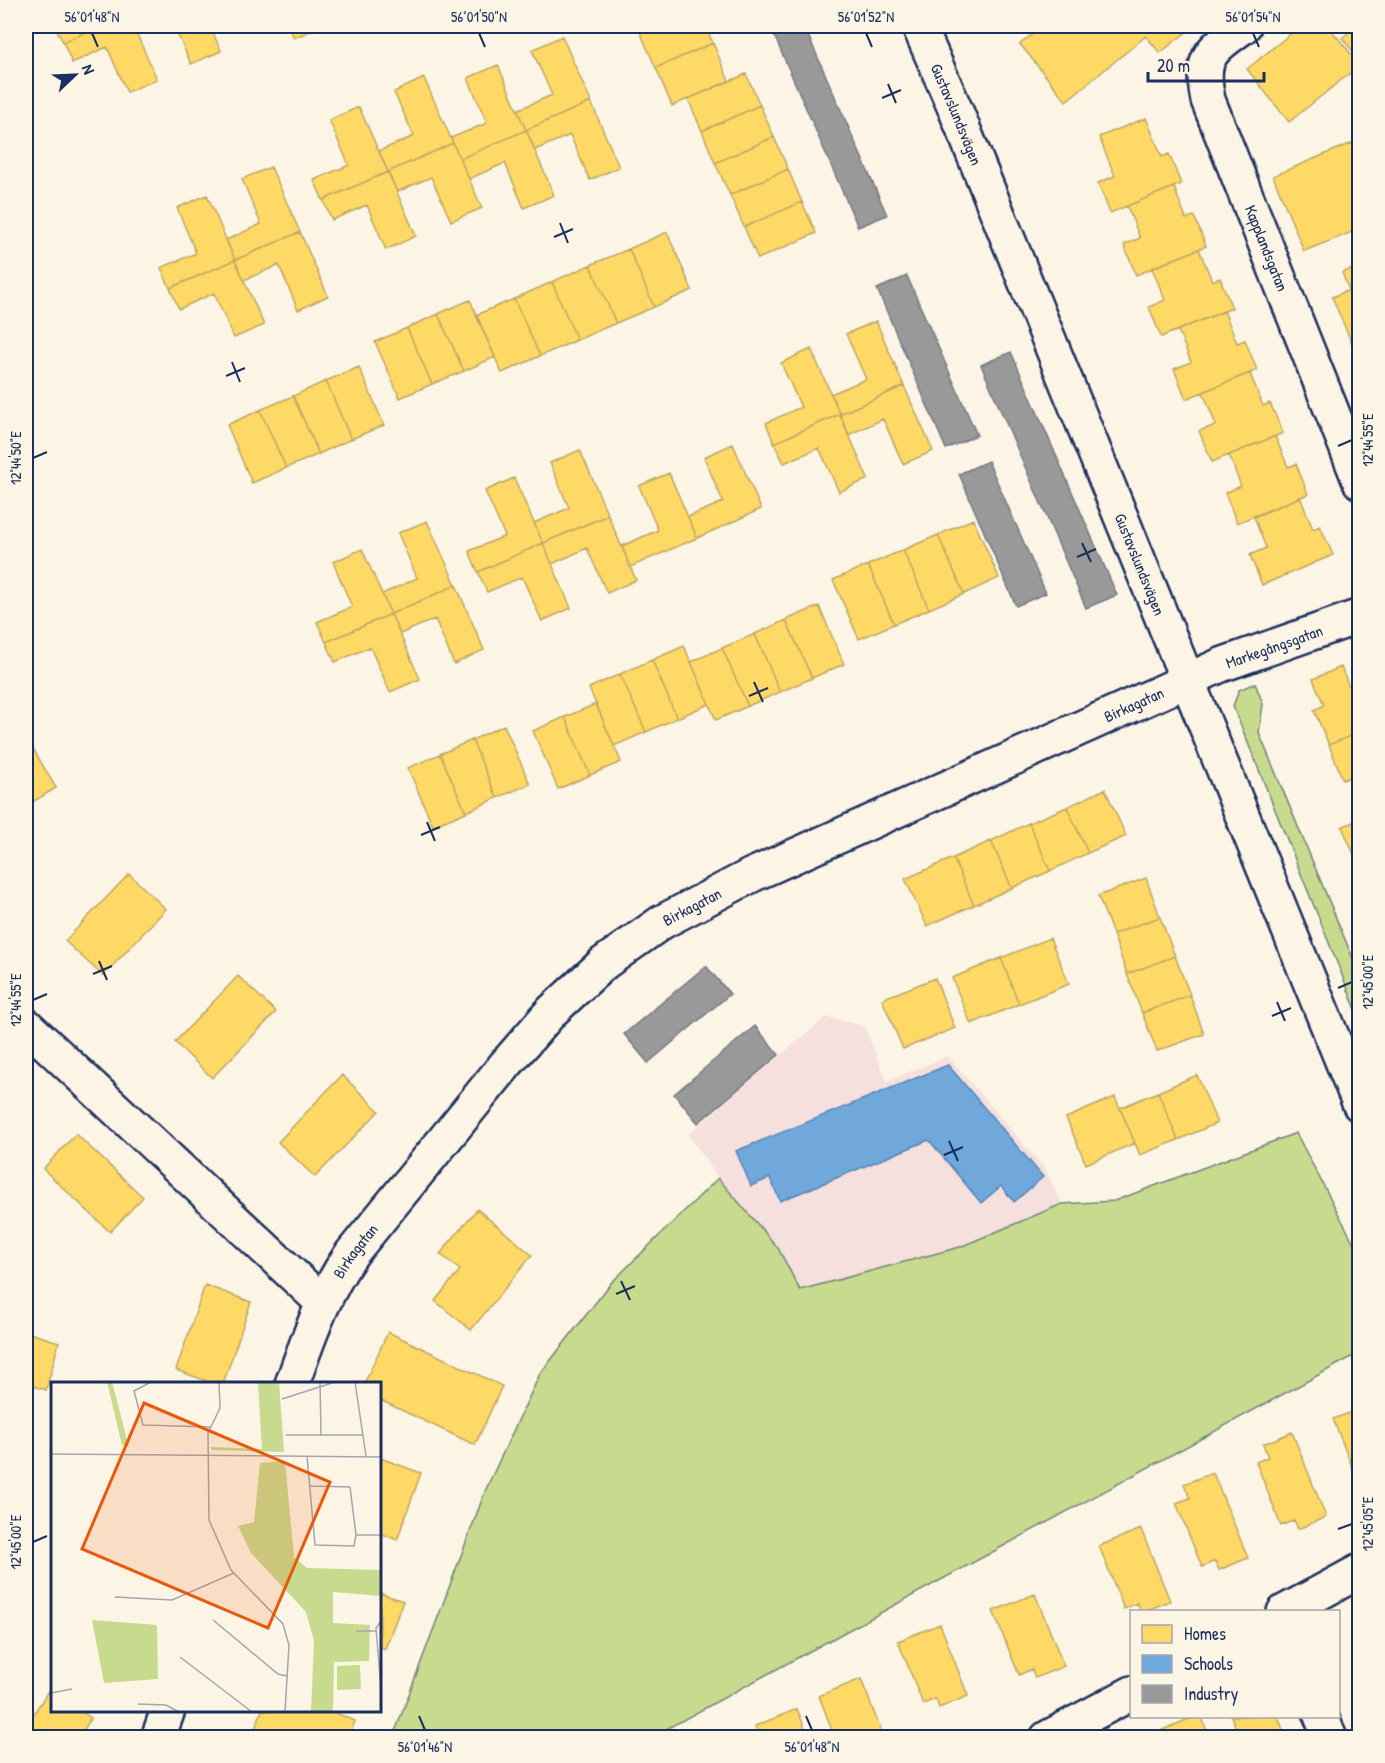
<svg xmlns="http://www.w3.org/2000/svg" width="1385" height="1763" viewBox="0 0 1385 1763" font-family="'Patrick Hand',sans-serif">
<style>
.built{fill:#f5e0dd}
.green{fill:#c7da8e;stroke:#718476;stroke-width:1.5}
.homes{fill:#ffd966;stroke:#bba664;stroke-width:1.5}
.schools{fill:#6fa8dc;stroke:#5684b6;stroke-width:1.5}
.industry{fill:#999;stroke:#737987;stroke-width:1.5}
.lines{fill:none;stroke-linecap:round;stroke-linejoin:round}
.minor-casing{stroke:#1b2f5e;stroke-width:38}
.minor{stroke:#fcf5e5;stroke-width:33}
.ticks{fill:none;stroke:#1b2f5e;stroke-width:2}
.labels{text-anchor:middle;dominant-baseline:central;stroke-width:6;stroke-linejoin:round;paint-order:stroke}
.street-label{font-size:16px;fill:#1b2f5e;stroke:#fcf5e5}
.inset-road{fill:none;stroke:#a2a6af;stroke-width:1.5}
.view{fill:#e8590c;fill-opacity:0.15;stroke:#e8590c;stroke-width:3}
.inset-edge{fill:none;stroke:#1b2f5e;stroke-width:3}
.neatline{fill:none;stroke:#1b2f5e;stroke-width:2}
.ticks-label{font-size:15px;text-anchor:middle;fill:#1b2f5e}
</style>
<rect width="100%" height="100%" fill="#fcf5e5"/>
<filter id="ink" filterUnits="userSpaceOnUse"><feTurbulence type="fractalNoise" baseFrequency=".0167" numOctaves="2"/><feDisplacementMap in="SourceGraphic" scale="12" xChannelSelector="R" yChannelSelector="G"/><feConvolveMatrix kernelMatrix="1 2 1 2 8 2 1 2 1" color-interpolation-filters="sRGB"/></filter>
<g filter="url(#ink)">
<path class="built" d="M826,1017l38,9 23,55 61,-25 98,114 16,34 -102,43 -160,43 -22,-42 -60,-70 -30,-44z"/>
<path class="green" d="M1255,683l8,21 -4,29 100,240v44l-126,-311 6,-16z
M1296,1133l63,120v100l-700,380 -2,4h-264l93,-248 54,-115 71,-91 107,-105 60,70 22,42 160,-43 102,-43 52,-3z"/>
<path class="homes" d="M55,26h46l-38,16z
M101,26h32l24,53 -30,13 -20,-45 -35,16 -9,-21z
M133,26h23l-19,8z
M174,26h36l11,25 -30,13z
M288,26h34l-28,12z
M648,26h57l8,17 -57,25 -17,-38z
M1043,26h151l-34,27 -14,-17 -80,65 -46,-57z
M1300,26h28l32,39 -71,57 -42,-53z
M1356,26h4v34l-18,-22z
M562,36l29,66 -65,28 -9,-20 35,-15 -20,-45z
M713,43l16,38 -57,25 -16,-38z
M498,65l28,65 -66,29 -9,-21 36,-15 -19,-45z
M746,74l14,31 -58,26 -14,-32z
M424,78l29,65 -65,29 -9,-21 35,-15 -20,-44z
M591,102l28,65 -29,13 -20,-45 -35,15 -9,-20z
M760,105l14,32 -59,26 -13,-32z
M359,107l29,65 -65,28 -9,-20 35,-15 -20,-45z
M1146,118l16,39 7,-3 12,30 -71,29 -12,-30 17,-7 -16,-39z
M526,130l28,65 -30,13 -19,-45 -36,16 -9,-20z
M774,137l14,32 -58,26 -15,-32z
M453,143l29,65 -31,13 -20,-44 -34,15 -9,-20z
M1352,143l8,18v68l-56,22 -31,-75z
M271,167l29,65 -65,28 -9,-20 35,-16 -19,-45z
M788,169l14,33 -58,25 -14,-32z
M388,172l28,64 -30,14 -19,-45 -35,15 -9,-20z
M1174,187l12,32 8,-3 12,30 -70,29 -12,-30 16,-7 -13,-32z
M207,195l28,65 -65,28 -9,-20 35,-15 -19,-45z
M802,202l14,31 -58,26 -14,-32z
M300,232l28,64 -30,14 -19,-45 -35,15 -9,-20z
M667,232l25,58 -38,17 -25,-58z
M629,249l25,58 -38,16 -26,-58z
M1199,249l13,32 8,-3 12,30 -71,29 -12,-30 16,-7 -13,-32z
M235,260l29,65 -30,13 -20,-45 -35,16 -9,-21z
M590,265l26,58 -39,17 -25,-58z
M1360,266v96l-28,-65 17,-7 -7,-17z
M552,282l25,58 -37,16 -26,-57z
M514,299l26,57 -38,17 -26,-58z
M470,300l25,57 -31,14 -26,-57z
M1224,311l13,32 8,-3 12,30 -71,29 -12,-30 17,-7 -13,-32z
M438,314l26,57 -32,13 -25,-56z
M876,321l28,65 -64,28 -9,-20 35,-15 -20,-45z
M407,328l25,56 -32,14 -25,-56z
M811,349l29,65 -66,29 -8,-20 35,-16 -20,-44z
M359,367l25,58 -33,14 -25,-58z
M1250,373l13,33 7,-3 13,30 -71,29 -13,-31 17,-6 -13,-33z
M326,381l25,58 -32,15 -26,-58z
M904,386l29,65 -30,13 -20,-45 -35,16 -8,-21z
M293,396l26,58 -33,14 -26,-58z
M260,410l26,58 -34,15 -25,-58z
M840,414l28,65 -29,13 -20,-44 -35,15 -10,-20z
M1275,436l13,31 8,-3 12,30 -71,29 -12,-30 16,-7 -12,-31z
M733,444l28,65 -64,29 -9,-21 35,-15 -19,-45z
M580,450l28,65 -65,28 -9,-20 35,-15 -19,-45z
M669,473l28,65 -67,29 -8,-21 36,-16 -19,-44z
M514,478l29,65 -65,29 -9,-21 36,-15 -20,-45z
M1300,497l13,32 7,-3 13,29 -71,30 -12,-30 16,-7 -12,-31z
M608,515l28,65 -29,13 -20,-45 -35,16 -9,-21z
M973,519l26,59 -35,16 -26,-59z
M427,521l29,64 -65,29 -9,-20 35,-16 -19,-45z
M938,535l26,59 -35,15 -26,-59z
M543,543l28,65 -29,13 -20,-44 -35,15 -9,-20z
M362,549l29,65 -65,28 -9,-20 35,-15 -19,-45z
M903,550l26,59 -35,15 -26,-59z
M868,565l26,59 -35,15 -26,-59z
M456,585l28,65 -30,14 -19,-45 -35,15 -9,-20z
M819,606l25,58 -32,14 -26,-58z
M391,614l29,65 -30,13 -20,-45 -35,15 -9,-20z
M786,620l26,58 -32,14 -25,-58z
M755,634l25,58 -32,14 -26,-58z
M684,646l25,58 -32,14 -25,-58z
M722,648l26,58 -32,14 -25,-58z
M652,660l25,58 -31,14 -26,-58z
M1341,667l11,27 8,-3v41l-31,13 -15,-35 10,-5 -11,-26z
M620,674l26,58 -32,14 -25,-58z
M596,704l25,58 -31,13 -25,-58z
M565,717l25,58 -32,14 -25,-58z
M504,725l26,59 -33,14 -25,-58z
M1360,732v58l-6,-15 -11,5 -14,-35z
M28,740l28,48 -30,18v-65z
M472,740l25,58 -31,14 -26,-58z
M440,754l26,58 -33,14 -25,-58z
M1105,789l21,47 -38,17 -21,-46z
M1067,807l21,46 -38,18 -21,-48z
M1360,819v49l-18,-41z
M1029,823l21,48 -38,17 -21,-47z
M991,841l21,47 -38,17 -21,-47z
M953,858l21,47 -47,21 -22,-47z
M129,874l37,35 -63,67 -38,-35z
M1146,878l14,39 -47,17 -15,-38z
M1160,917l15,39 -48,18 -14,-40z
M1050,938l19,46 -50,20 -18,-46z
M1175,956l15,39 -48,18 -15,-39z
M1001,958l18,46 -48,20 -19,-46z
M238,976l38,36 -64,66 -37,-36z
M935,978l20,50 -52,21 -21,-50z
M1190,995l14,39 -47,17 -15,-38z
M342,1075l37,36 -64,66 -37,-35z
M1197,1075l20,48 -39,17 -20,-48z
M1158,1092l20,48 -38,15 -20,-47z
M1115,1097l20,46 -49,21 -20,-46z
M76,1134l67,63 -33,35 -67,-63z
M477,1209l55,46 -61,75 -36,-29 25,-31 -20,-16z
M205,1285l46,17 -28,82h-8l-39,-14z
M26,1332l33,10 -13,48 -20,-6z
M388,1332l114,54 -27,59 -95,-45v-16h-16z
M1360,1409v73h-2l-25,-63z
M1292,1432l34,85 -28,12 -4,-9 -13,6 -25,-64 12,-5 -5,-13z
M380,1458l41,15 -24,67 -17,-7z
M1213,1473l35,85 -29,12 -4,-9 -13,6 -26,-64 14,-5 -6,-14z
M1141,1529l29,72 -28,11 -5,-9 -13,6 -25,-63z
M380,1593l23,8 -18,48 -5,-2z
M1035,1594l29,72 -29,12 -3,-9 -13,6 -26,-64z
M940,1624l28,72 -29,12 -3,-9 -13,5 -25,-63z
M861,1679l23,59h-49l-16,-42z
M48,1691l4,3v16h27l12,8 -12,20h-53v-17l2,2z
M797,1709l12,29h-50l-4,-12z
M262,1710h67l26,11 -6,17h-87l-9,-4z
M1196,1716h5l9,22h-47l-3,-7z
M1231,1716h47l8,22h-46z"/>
<path class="schools" d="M948,1065l95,112 -29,25 -13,-16 -20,17 -52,-63 -149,61 -10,-23 -19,8 -15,-35z"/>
<path class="industry" d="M770,26h34l83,189 -29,12z
M907,276l70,159 -31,14 -69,-160z
M1011,352l106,243 -31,13 -105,-243z
M988,461l58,132 -30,13 -57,-132z
M706,966l24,28 -82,69 -24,-29z
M755,1026l24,29 -81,68 -24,-29z"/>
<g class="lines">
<g class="minor-casing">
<g id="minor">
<path id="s1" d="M919,26l37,85 404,994"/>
<path id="s2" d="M1244,26c-33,24 -45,30 -36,74l152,382"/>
<path d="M26,1025l296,277"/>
<path id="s3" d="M292,1384c17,-47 31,-90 60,-131l154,-189 46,-53 52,-48 58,-41 90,-47 436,-195 33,-15 139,-49"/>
<path d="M1284,1612l76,-41"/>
<path d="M1321,1716l9,22"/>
<path d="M158,1738l10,-28"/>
<path d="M1047,1738l85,-45"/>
</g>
</g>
<use href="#minor" class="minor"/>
</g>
</g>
<path class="ticks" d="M92,33l6,14M479,33l6,14M866,33l6,14M1253,33l6,14M888,84l8,19M882,98l19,-8M560,223l8,20M554,237l19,-8M232,362l8,20M226,376l19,-8M1338,446l14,-6M33,458l14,-6M1082,543l9,19M1077,557l19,-8M754,682l9,20M749,696l19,-8M427,822l8,19M421,835l19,-8M99,961l8,19M93,974l19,-8M1338,988l14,-6M33,1000l14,-6M1277,1002l8,19M1272,1016l19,-8M949,1141l9,20M944,1155l19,-8M621,1281l9,19M616,1294l19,-8M1338,1529l14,-5M33,1542l14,-6M419,1716l6,14M806,1716l6,14"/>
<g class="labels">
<g class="street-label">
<text stroke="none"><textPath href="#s1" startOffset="96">Gustavslundsvägen</textPath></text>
<text stroke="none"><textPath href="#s2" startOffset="250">Kapplandsgatan</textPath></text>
<text stroke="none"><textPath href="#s1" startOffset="582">Gustavslundsvägen</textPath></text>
<text stroke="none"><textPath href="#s3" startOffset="1272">Markegångsgatan</textPath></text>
<text stroke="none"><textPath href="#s3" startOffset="1120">Birkagatan</textPath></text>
<text stroke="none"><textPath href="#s3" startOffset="634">Birkagatan</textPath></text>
<text stroke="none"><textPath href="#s3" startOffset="148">Birkagatan</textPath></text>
</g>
</g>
<g transform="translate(51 1382)">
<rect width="330" height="330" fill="#fcf5e5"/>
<path d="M56,0h5l17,65 -7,-2zM207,0h21l5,70 -72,-2 -2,-3 52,2zM234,79l9,96 13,11 74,2v26l-48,-4v31l37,2 -1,36 -35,1 -1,50h-22l3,-71 -8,-29 -55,-59 -13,-27 16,-4 6,-59zM41,238l65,5 1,54 -54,4zM309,283l1,24 -24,1v-24z" fill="#c7da8e"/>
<path class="inset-road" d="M100,0l-17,9 9,34 67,2M168,0l1,26 -12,25 1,87 22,50 52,54 6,21 -4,67M269,0l1,53M304,0l11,74M231,17l53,-17M235,53h76M0,72l330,3M256,74l8,89 39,1 2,-11h25M259,104l40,1 6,48M64,215l57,3 62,-27M162,238l65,54 9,2M330,239l-5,7 5,60M305,249h20M129,275l72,55M0,311l21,-4M87,322l28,1 13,7"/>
<path class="view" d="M93,21l186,79 -62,146 -186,-79z"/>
<rect width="330" height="330" class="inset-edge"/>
</g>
<rect width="1385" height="1763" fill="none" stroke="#fcf5e5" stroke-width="66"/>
<rect x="1130" y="1610" width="210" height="108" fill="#fcf5e5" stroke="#a2a6af" stroke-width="1.5"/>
<rect x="1142" y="1625" width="30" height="18" fill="#ffd966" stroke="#a2a6af" stroke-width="1.5"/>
<text x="1184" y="1640" font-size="18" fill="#1b2f5e">Homes</text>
<rect x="1142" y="1655" width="30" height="18" fill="#6fa8dc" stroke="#a2a6af" stroke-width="1.5"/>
<text x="1184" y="1670" font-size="18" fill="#1b2f5e">Schools</text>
<rect x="1142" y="1685" width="30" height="18" fill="#999999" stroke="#a2a6af" stroke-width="1.5"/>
<text x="1184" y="1700" font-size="18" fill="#1b2f5e">Industry</text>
<g transform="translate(75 75) rotate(67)" stroke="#fcf5e5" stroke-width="4.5" paint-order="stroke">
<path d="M0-4.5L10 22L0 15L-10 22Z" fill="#1b2f5e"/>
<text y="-9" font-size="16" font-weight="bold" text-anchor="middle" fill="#1b2f5e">N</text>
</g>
<path d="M1148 72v9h116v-9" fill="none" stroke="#1b2f5e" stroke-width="3"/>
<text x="1157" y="72" font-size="18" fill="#1b2f5e" stroke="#fcf5e5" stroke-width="4.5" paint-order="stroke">20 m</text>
<rect x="33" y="33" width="1319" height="1697" class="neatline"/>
<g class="ticks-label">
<text x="92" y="22">56°01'48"N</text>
<text x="479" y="22">56°01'50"N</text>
<text x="866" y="22">56°01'52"N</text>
<text x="1253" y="22">56°01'54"N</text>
<text transform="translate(1368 440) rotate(-90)" y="5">12°44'55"E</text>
<text transform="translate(16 458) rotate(-90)" y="5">12°44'50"E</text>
<text transform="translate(1368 982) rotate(-90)" y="5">12°45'00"E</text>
<text transform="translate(16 1000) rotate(-90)" y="5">12°44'55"E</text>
<text transform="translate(1368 1524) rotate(-90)" y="5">12°45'05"E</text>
<text transform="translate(16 1542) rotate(-90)" y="5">12°45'00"E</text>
<text x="425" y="1752">56°01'46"N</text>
<text x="812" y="1752">56°01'48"N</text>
</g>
</svg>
